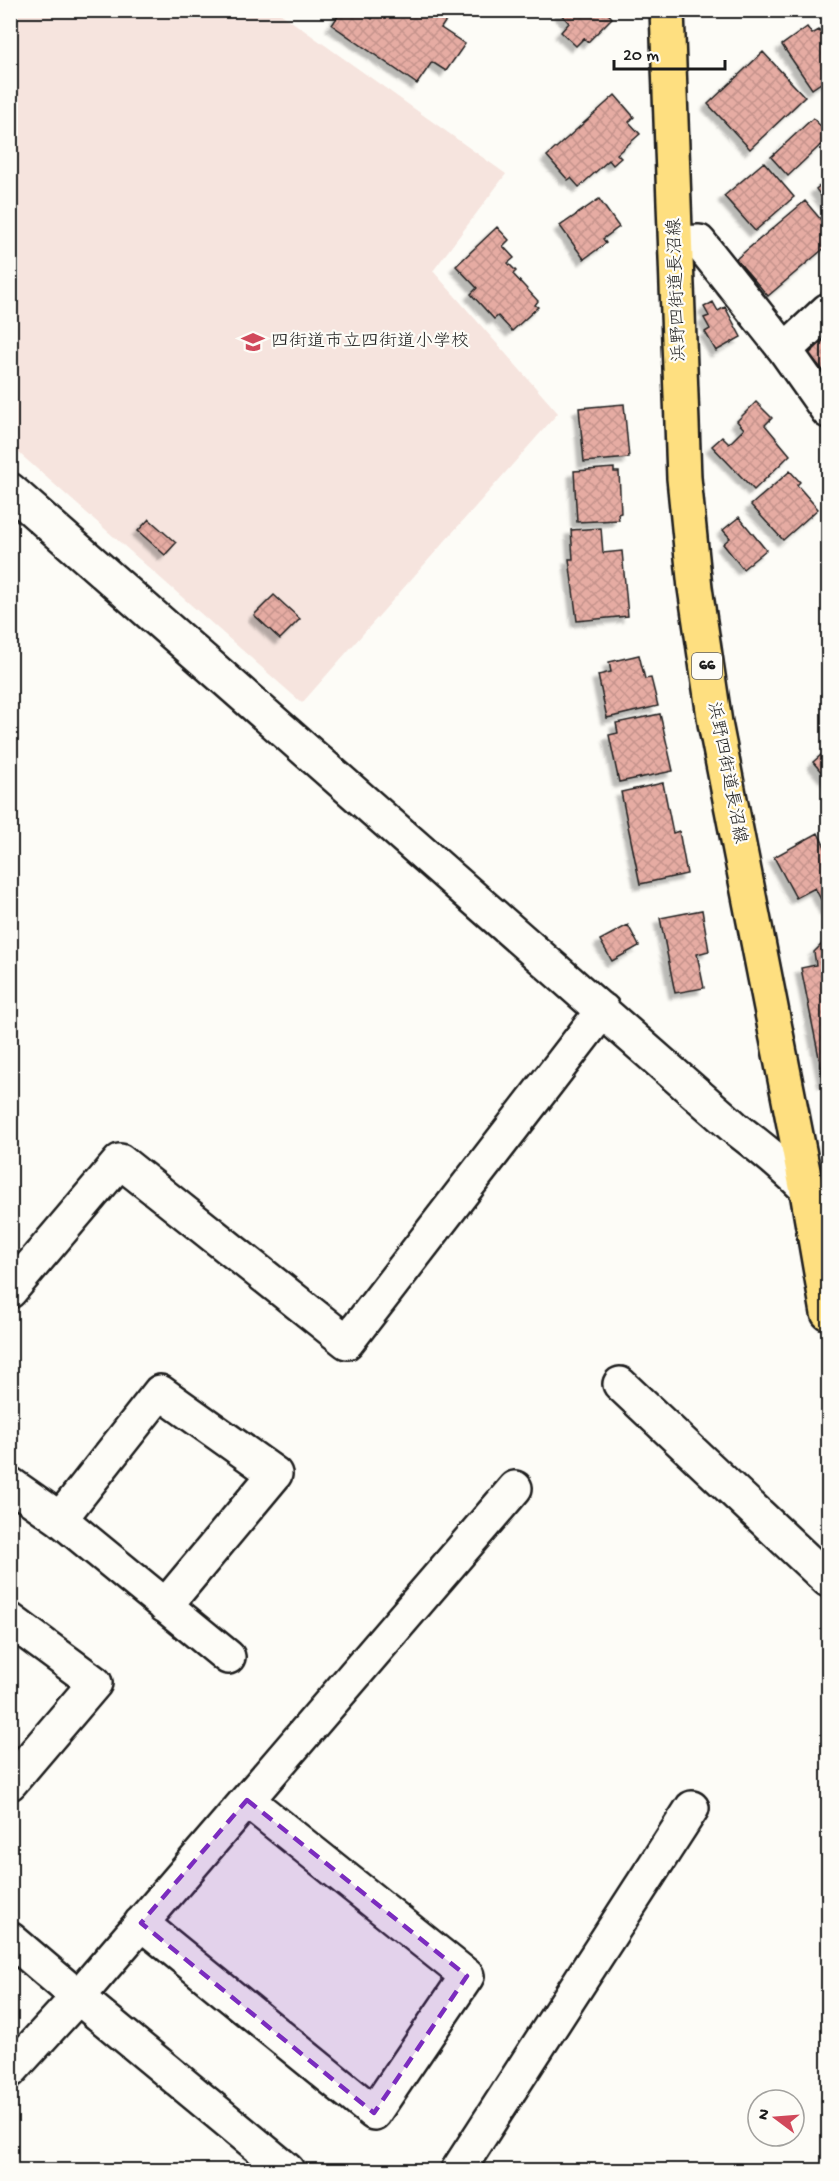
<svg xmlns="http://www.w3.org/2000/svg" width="839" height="2181" viewBox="0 0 839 2181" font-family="'Gochi Hand','Klee One',sans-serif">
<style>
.built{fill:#f6e4de}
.building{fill:url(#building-cross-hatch);stroke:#1c1c1c;stroke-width:1.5;filter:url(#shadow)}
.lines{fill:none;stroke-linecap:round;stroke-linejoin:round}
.minor-casing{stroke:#1c1c1c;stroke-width:38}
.major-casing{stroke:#1c1c1c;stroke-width:38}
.minor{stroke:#fdfcf7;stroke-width:33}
.major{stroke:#fedf80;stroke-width:33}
.marked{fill:#7b2cbf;fill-opacity:0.2;stroke:#7b2cbf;stroke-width:4.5;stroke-dasharray:12 8;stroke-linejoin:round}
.labels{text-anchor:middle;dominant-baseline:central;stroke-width:4.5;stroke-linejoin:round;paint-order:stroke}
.shield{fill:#fdfcf7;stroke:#605f5e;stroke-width:1.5}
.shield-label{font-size:16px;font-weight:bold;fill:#1c1c1c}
.street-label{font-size:18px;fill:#1c1c1c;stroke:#fdfcf7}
.poi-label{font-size:18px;fill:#1c1c1c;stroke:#fdfcf7;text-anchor:start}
</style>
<defs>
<pattern id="building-cross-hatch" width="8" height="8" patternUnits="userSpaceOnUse" patternTransform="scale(1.5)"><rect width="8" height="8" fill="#e6aca3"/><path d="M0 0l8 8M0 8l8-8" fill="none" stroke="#c5938c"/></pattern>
<filter id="shadow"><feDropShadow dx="-5.5" dy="5.5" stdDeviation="1.5" flood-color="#0004"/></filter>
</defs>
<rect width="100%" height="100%" fill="#fdfcf7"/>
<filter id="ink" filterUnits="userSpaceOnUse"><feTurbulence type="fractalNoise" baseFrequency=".0167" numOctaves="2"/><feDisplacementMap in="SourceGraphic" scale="12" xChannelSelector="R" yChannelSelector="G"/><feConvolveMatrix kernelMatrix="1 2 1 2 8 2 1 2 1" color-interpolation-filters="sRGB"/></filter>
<g filter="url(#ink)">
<path class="built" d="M11,11h266l229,163 -73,97 125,142 -256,290 -291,-257z"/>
<path class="building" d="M342,10h17l13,9 6,-9h75l-12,18 24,16 -19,27 -14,-9 -15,22 -85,-59z
M560,10h45l7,8 -24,24 -4,-4 -8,8 -15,-14 8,-9 -10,-11z
M807,27l5,7 7,-4 7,11 2,-2v25l-2,2 2,4v8l-16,11 -30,-44z
M763,52l42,45 -55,52 -42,-45z
M615,95l19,22 -5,5 11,12 -23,20 4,4 -8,7 -4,-5 -30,27 -8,-9 -3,2 -21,-24z
M813,118l15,16v4l-40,38 -17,-19z
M764,162l30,35 -39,34 -31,-35z
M828,179v27l-12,-17z
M599,199l20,28 -16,12 3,4 -22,16 -24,-33z
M805,201l23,27v17l-60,51 -32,-37z
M497,227l12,13 -6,6 11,12 -6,5 8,8 -3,3 25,27 -3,4 3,2 -26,24 -14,-15 -4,3 -23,-25 6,-6 -21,-22z
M713,302l5,9 7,-4 16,30 -25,14 -11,-19 5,-3 -6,-11 5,-2 -5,-9z
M828,336v40l-19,-22z
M756,402l16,16 -7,7 25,30 -36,35 -42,-44 10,-9 7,7 15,-15 -7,-8z
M624,404l5,54 -45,4 -5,-54z
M614,468v4h5l2,41 -3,1 1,6 -42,2 -3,-51z
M790,471l10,11 -3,3 21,24 -35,31 -32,-35z
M739,517l27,33 -23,19 -20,-25 7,-6 -7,-8z
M149,519l27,24 -11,12 -27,-24z
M601,528l2,25 19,-2 6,65 -51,5 -8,-62h4l-2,-29z
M274,595l26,24 -20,20 -26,-24z
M639,655l6,24 6,-1 7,28 -51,12 -9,-43 13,-3 -2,-10z
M660,714l13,57 -54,11 -10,-47 9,-2 -2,-10z
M828,749v31l-15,-18z
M663,783l10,50 6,-2 8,43 -47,10 -19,-92z
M818,833l10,20v57l-1,1 -12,-23 -19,10 -22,-41z
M702,910l7,41 -12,3 7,34 -29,5 -15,-75z
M628,925l11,21 -27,15 -12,-21z
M828,938v143l-4,1 -23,-114 15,-3 -2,-13z"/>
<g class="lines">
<g class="minor-casing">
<path id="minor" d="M677,243l22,-1 86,108 43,61
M785,350l43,-40
M10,490l724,637c34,26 66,52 94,85
M10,1291l110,-130 227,181 256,-332
M620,1384l208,196
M10,1484l50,35 168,138
M60,1519l100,-127 115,82 -110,132
M10,1620l85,63 -85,100
M141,1923l233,190 93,-137 -220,-176
M10,1939l68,58 209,173
M10,2071l68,-74 437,-509
M458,2170l234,-362"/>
</g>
<g class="major-casing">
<path id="major" d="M667,10l17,468 11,110 20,135 91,463 22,127"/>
</g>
<use href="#minor" class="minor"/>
<use href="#major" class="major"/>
</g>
</g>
<path class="marked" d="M247,1800l220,176 -93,137 -233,-190z"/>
<defs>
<g id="school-bare" transform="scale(1.8)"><path d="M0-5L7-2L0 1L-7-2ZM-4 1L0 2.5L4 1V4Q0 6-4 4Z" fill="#d1495b" stroke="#fdfcf7" stroke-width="2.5" paint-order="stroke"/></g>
</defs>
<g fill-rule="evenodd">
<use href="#school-bare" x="253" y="342"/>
</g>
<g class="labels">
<rect class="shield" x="692" y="653" width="30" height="26" rx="4.5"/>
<g class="shield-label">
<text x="707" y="666">66</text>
</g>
<g class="street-label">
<text transform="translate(678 290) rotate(-92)">浜野四街道長沼線</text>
<text transform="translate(726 773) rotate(79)">浜野四街道長沼線</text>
</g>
<g class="poi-label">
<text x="271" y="342">四街道市立四街道小学校</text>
</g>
</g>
<rect width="839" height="2181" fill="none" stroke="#fdfcf7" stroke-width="36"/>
<rect x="18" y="18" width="803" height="2145" fill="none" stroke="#1c1c1c" stroke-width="2" filter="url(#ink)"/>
<g transform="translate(776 2118) rotate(286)"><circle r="28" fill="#fdfcf7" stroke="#a3a29f" stroke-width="1.5"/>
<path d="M0-4.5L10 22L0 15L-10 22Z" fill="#d1495b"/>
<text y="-9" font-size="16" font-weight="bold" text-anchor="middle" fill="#1c1c1c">N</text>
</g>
<path d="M614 60v9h111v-9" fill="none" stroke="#1c1c1c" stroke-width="3"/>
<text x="623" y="60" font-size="18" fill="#1c1c1c" stroke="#fdfcf7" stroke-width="4.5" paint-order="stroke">20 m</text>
</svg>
